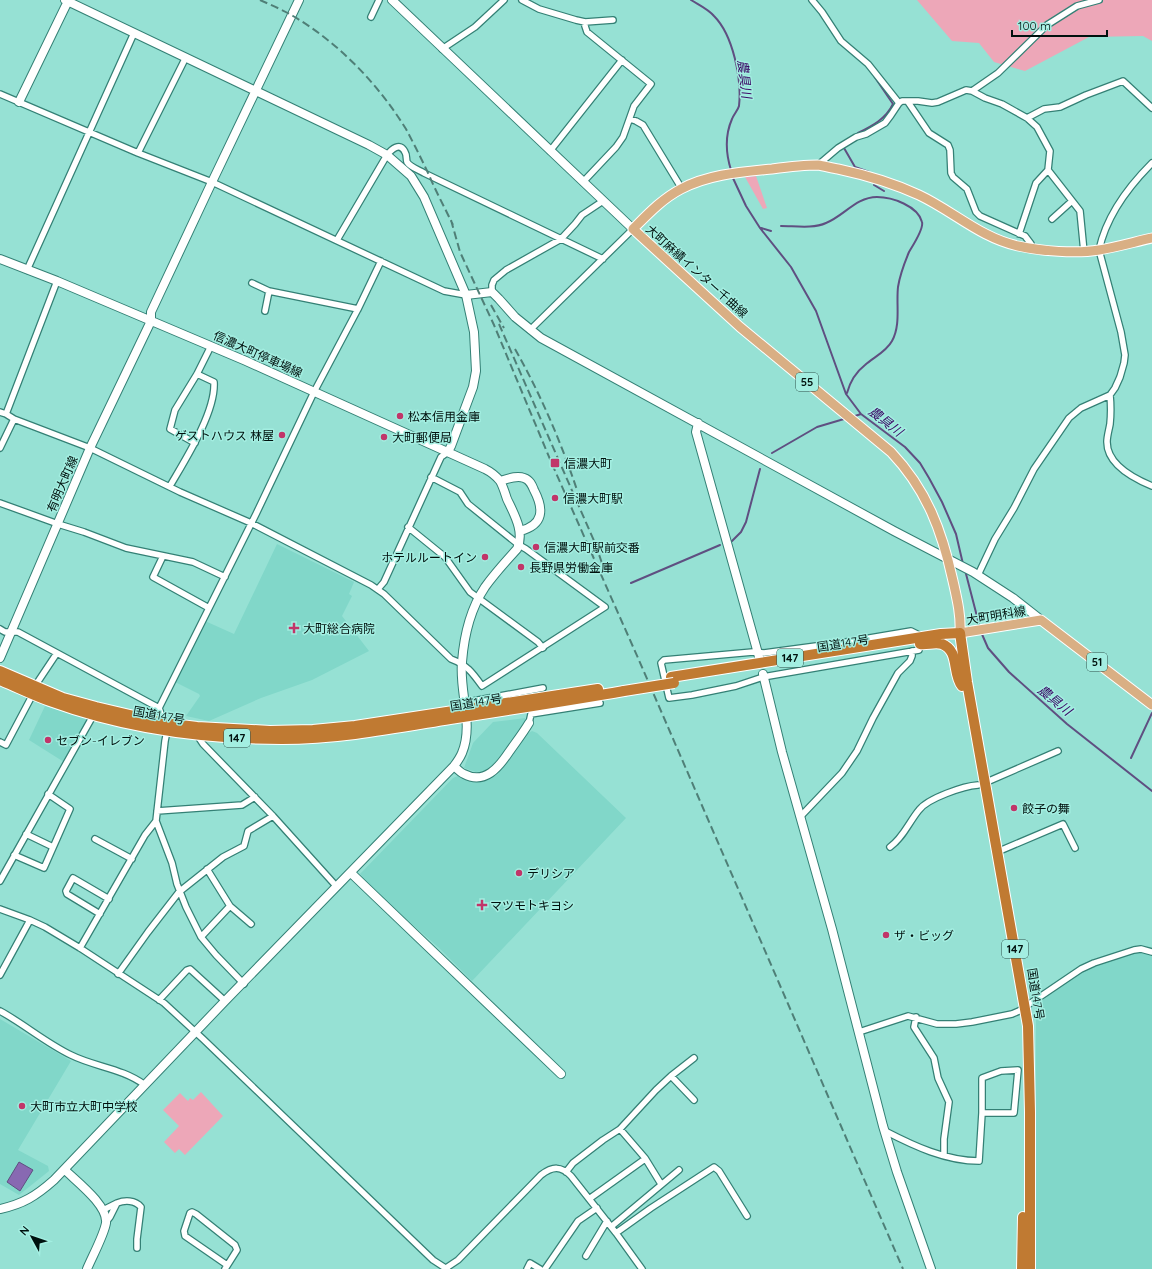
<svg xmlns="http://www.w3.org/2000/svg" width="1152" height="1269" viewBox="0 0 1152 1269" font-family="Quicksand,'Noto Sans JP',sans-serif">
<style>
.built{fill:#81d7c9}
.green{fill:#eda7b8}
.water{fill:#8869b2;stroke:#5f4f81}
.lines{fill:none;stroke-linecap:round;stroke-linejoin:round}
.stream{stroke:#5f4f81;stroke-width:2}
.street-casing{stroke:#348075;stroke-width:8}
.secondary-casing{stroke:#348075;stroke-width:10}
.primary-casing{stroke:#fff;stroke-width:11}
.highway-casing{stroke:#fff;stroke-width:12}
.street{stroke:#fff;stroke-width:5.5}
.secondary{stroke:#fff;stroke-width:8}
.primary{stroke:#d9af84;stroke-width:9}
.highway{stroke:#c07a32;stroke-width:10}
.rail{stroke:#4f7f77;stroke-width:2;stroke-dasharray:8 4;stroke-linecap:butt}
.highway-bridge-casing{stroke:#fff;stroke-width:12;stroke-linecap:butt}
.highway-bridge{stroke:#c07a32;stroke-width:10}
.poi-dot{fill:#c13569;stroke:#a3eee1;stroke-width:1.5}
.labels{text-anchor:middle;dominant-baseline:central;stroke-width:3;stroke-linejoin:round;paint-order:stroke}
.shield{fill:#a3eee1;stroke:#31534d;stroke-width:1}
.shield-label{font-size:11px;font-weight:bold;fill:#00110e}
.street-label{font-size:12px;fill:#00110e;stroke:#a3eee1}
.poi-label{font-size:12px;fill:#00110e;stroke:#a3eee1;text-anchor:start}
.water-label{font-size:13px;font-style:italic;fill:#390463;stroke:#a3eee1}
</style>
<rect width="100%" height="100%" fill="#96e1d4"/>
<path class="built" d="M277,544l77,38 -5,12 3,2 -10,20 27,35 -57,29 -51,18 -52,23 -23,-5 14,-20 -1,-2 -24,-12 30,-61 29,13z
M45,706l43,13 -24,43 -35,-22z
M525,718v4l-14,21 -20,24 -4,3 -11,2 -12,-4 9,-25 20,-21z
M532,731l5,2 89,85 -154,163 -34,-34 -50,-44 -24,-24 -4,-5 93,-96 5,-2 11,5h8l8,-1 12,-5 30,-41z
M1146,952l6,3v314h-116v-264l44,-32 13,-7 40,-13z
M0,1019l71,42 -53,89 30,16 1,5 -30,24 -19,-11z"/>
<path class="green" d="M917,0h235v41l-9,-5 -54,1 -64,34 -31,-9 -15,-19 -27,-2z
M756,176l11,32 -4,1 -18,-32z
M201,1092l22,24 -38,39 -6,-6 -4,4 -11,-11 15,-16 -16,-16 17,-17 8,8 2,-3 3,2z"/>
<path class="water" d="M19,1162l14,8 -13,21 -13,-9z"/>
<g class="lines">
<path class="stream" d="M691,0c8,5 17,9 23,16 19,19 28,63 25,90 -1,4 -5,8 -7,13 -7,16 -6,35 -1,51
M858,133c14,-7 28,-14 35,-29l-19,-28
M844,148l11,19 14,5
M732,176l14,30 14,22 31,39 25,44 30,83 15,20 44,33 15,16 9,15 13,24 14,32 7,30
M874,185l10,6
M781,226c14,0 32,3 45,-3 18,-7 30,-26 51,-26 15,0 41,9 45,25 2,7 -9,23 -13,30 -5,12 -9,22 -11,35 -2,17 3,38 -6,54 -6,11 -18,16 -27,24 -9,7 -15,17 -18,28
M761,228l10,3
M855,416l6,-2
M772,453l45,-26 27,-8
M732,541l9,-9 5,-10 14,-53
M965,570l15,58
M631,583l89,-38
M981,632l7,16 21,24 58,52 85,67
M1131,758l21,-45"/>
<g class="street-casing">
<path id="street" d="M522,0l17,9 37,11 9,2 28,-2
M812,0l10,12 19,29 27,23 31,39
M371,17l8,-17
M442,49l33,-22 29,-27
M972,91l26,-18 49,-48 30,-19 22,-6
M0,94l138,59 74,29 232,109 22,4
M908,102l21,31 19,12 2,5 1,23 2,4 14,12 9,23 4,4 45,20 6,8 1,5
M1027,118l17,-9 16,-2 26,-12 37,-14 29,27
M630,119l6,2 7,4 39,64
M550,151l72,-91
M138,153l48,-96
M818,165l20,-17 18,-11 10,-3 19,-11 6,-8 8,-12 3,-2h16l14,2 6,-1 28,-12 6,1 13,7 17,6 25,14 10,9 13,24 -2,19 -12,13 -17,51
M1048,170l32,41 4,41
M583,182l33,-35 7,-10 11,-31 17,-22 -64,-52 -2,-6v-4
M1052,219l20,-18
M337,240l50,-85c4,-5 13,-14 18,-3 2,3 1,7 2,10 3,5 12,8 17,11l179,86
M27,270l107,-237
M252,283l17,8 89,18
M492,292v-7l2,-5 12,-10 55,-31 14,-15 7,-9 21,-14
M265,311l4,-20
M530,330l103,-101
M1110,395c1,10 1,19 0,29 -1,6 -3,12 -3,18 0,23 28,37 45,44
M0,412l6,2 8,5 -14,29
M6,414l51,-133
M14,419l76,29 90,44 71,31 120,62 13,9 67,65c16,6 21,13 31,27l123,-79 -79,-58 -7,-4 -51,-41 -8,-12 -29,-15
M195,443l-25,-14 5,-19 22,-36 14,-28
M170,486c15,-26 46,-74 44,-104l-17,-8
M0,503l58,21 26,8 42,16 67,14 32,15
M408,527l37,30 25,35 68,50 5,6
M163,556l-10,21 56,31
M978,575l17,-36 19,-31 20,-39 35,-51 12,-10 29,-13 5,-7 5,-11 4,-14 1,-8 -4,-23 -22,-82c7,-33 29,-63 53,-87
M378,589l6,-7 57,-125 7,-5
M0,629l5,3h13l141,76 8,23 -2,10 -9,80 16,42 5,21 9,23 15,30 15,18 28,29
M919,637v-2l-8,-4 -65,11 -82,11 -11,-1 -89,8 -3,3 8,35 23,-3 44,-9 27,-9 156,-27 1,-6
M35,686l22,-33
M159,708l97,-194 58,-122 44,-83 23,-48
M466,709l7,-8 70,-13
M529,723l2,-9 69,-11
M197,735l6,9 70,72 64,71
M0,742l6,3 27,-51
M985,782l4,-1 69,-30
M157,811l85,-6 13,-8
M800,817l42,-44 15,-22 16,-33 25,-45 12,-12 2,-5v-5
M26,834l27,13
M95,839l37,20
M890,847c13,-9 19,-25 29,-37 9,-12 45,-24 59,-25
M997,852l66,-28 12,24
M14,855l30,13 26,-59 -22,-15
M0,881l94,-167
M230,906l21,18
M0,909l30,11 15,7 35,21 84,55 39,36 230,221 14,9
M100,914l-33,-20 -1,-3 7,-13 36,21
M201,937l29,-31 -23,-37
M80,948l65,-113 11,-14
M118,974l30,-42 31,-40 44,-35 21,-11 4,-15 25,-15
M0,975l30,-55
M159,1000l28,-30 3,-1 35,32
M0,1011c24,13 46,32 71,44 24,12 51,13 74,30
M916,1017l-2,10 20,31 4,20 11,24 -5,37v16
M859,1032l49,-16 29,8h19l16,-2 40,-8 7,-3 62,-42 13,-6 40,-13 7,-1 11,3
M671,1076l23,24
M620,1129l25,29 16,26
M885,1131c29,15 61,30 94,30l3,-48v-35l19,-7 17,-1 -4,43h-32
M566,1172l7,-9 30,-23 17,-11 36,-39 15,-14 23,-18
M589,1199l56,-40
M103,1210l14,-7
M106,1222l4,-5 7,-14c8,-3 18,-3 24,4l-4,32v9
M612,1226l67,-56
M616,1233l35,-25 63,-41 5,4 28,45
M586,1256l21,-35
M446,1268l12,-8 83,-85c12,-9 20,-9 30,1l45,57 26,36
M225,1269l12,-19 -2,-5 -39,-31 -4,-2 -2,1 -6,18 1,5 42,29
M527,1269l3,-6 10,6
M545,1269l33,-48 19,-13"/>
</g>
<g class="secondary-casing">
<path id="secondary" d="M65,0l304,145 18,10 24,21 13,21 42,98 8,37 2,39 -3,16 -22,59 -3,6
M392,0l241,229
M19,102l49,-101
M0,259l57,22 189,80 239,108c6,3 11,7 15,12 3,5 5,12 7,18 7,15 18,33 10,50 -11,12 -22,24 -32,38 -14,21 -21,49 -23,75 -3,30 12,62 0,91 -2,5 -5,9 -8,13l-229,235 -171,179c-18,16 -31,24 -54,29
M466,295l26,-3 7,7 16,18 26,21 353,193 79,41 40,26 28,22
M698,423l-2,9 63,225
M500,481c7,-2 17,-6 24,-3 6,2 8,7 10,12 10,19 10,35 -14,41
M0,658l90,-210 61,-127v-9l61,-130 87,-182
M763,674l19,78 50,177 51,197 14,46 34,97
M454,766c3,3 7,7 10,8 21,11 35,-7 45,-22 7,-10 14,-19 20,-29
M351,873l210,201
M65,1170c11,11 43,35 41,53 -2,12 -14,34 -19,46"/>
</g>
<g class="primary-casing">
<path id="primary" d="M1152,238c-18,4 -35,9 -53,12 -23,4 -58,1 -81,-4 -37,-8 -65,-35 -99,-51 -26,-12 -53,-20 -81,-26 -6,-1 -14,-3 -20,-4 -15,0 -31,2 -46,4 -30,3 -63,5 -91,20 -19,10 -33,25 -48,40l107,98 151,125c36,38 51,79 62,129 4,18 8,34 7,52l81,-13 111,85"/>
</g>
<g class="highway-casing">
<path id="highway" d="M960,633l7,49 61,344 2,86v157
M920,644c7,1 15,-2 22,0 18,7 10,30 20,42
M0,671l63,27 33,9 68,16 33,4 73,4 43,-1 42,-4 243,-37
M671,677l270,-43 19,-1
M0,680c17,7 33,15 50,21 74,27 154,38 232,38 57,0 113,-11 168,-20 58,-9 116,-18 174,-28
M1022,1269l1,-52"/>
</g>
<use href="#street" class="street"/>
<use href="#secondary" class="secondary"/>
<use href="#primary" class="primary"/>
<use href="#highway" class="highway"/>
<path class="rail" d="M260,0c11,5 23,10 33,16 46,27 85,68 113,113 8,15 16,31 23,46 7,17 16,33 24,50
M451,220l9,32 34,73 58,139 86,194 265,611
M491,305l13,23
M499,324l96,219 9,26
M515,349c25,44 46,93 62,141"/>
<g class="highway-bridge-casing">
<path id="highway-bridge" d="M624,691l50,-8"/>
</g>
<use href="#highway-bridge" class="highway-bridge"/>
</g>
<g class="poi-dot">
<circle cx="400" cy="416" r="4"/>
<circle cx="282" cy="435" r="4"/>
<circle cx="384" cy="437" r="4"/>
<rect x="550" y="458" width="10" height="10" rx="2"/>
<circle cx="555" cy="498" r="4"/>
<circle cx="536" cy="547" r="4"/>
<circle cx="485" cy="557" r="4"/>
<circle cx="521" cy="567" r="4"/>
<path d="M292 622h4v4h4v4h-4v4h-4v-4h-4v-4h4z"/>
<circle cx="48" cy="740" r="4"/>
<circle cx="1014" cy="808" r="4"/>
<circle cx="519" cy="873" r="4"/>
<path d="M480 899h4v4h4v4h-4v4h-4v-4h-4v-4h4z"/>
<circle cx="886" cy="935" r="4"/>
<circle cx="22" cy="1106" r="4"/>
</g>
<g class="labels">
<g class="shield">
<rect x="796" y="373" width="22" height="18" rx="3"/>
<rect x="777" y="649" width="26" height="18" rx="3"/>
<rect x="1087" y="653" width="20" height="18" rx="3"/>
<rect x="224" y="729" width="26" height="18" rx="3"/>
<rect x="1002" y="940" width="26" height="18" rx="3"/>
</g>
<g class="shield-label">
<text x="807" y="382">55</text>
<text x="790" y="658">147</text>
<text x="1097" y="662">51</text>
<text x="237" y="738">147</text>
<text x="1015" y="949">147</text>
</g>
<g class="street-label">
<text transform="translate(697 271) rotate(42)">大町麻績インター千曲線</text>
<text transform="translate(258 354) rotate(24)">信濃大町停車場線</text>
<text transform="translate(62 484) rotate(-67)">有明大町線</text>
<text transform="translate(996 615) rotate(-9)">大町明科線</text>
<text transform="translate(843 643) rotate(-9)">国道147号</text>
<text transform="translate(476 702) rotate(-9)">国道147号</text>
<text transform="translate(159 715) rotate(10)">国道147号</text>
<text transform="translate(1036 994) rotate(81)">国道147号</text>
</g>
<g class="poi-label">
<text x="408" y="416">松本信用金庫</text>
<text x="274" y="435" text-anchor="end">ゲストハウス 林屋</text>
<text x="392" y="437">大町郵便局</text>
<text x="564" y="463">信濃大町</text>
<text x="563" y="498">信濃大町駅</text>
<text x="544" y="547">信濃大町駅前交番</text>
<text x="477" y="557" text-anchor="end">ホテルルートイン</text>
<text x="529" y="567">長野県労働金庫</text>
<text x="303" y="628">大町総合病院</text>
<text x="56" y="740">セブン-イレブン</text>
<text x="1022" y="808">餃子の舞</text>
<text x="527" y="873">デリシア</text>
<text x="490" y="905">マツモトキヨシ</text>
<text x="894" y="935">ザ・ビッグ</text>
<text x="30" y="1106">大町市立大町中学校</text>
</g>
<g class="water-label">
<text transform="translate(745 79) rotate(83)">農具川</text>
<text transform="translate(886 421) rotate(38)">農具川</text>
<text transform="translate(1055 700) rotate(39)">農具川</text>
</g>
</g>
<g transform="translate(32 1237) rotate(310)" stroke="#a3eee1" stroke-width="3" paint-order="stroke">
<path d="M0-3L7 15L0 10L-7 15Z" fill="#00110e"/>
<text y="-6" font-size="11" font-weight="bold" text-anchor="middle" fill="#00110e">N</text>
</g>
<path d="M1012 30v6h95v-6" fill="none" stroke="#00110e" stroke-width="2"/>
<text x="1018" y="30" font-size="12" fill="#00110e" stroke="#a3eee1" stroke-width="3" paint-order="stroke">100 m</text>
</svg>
